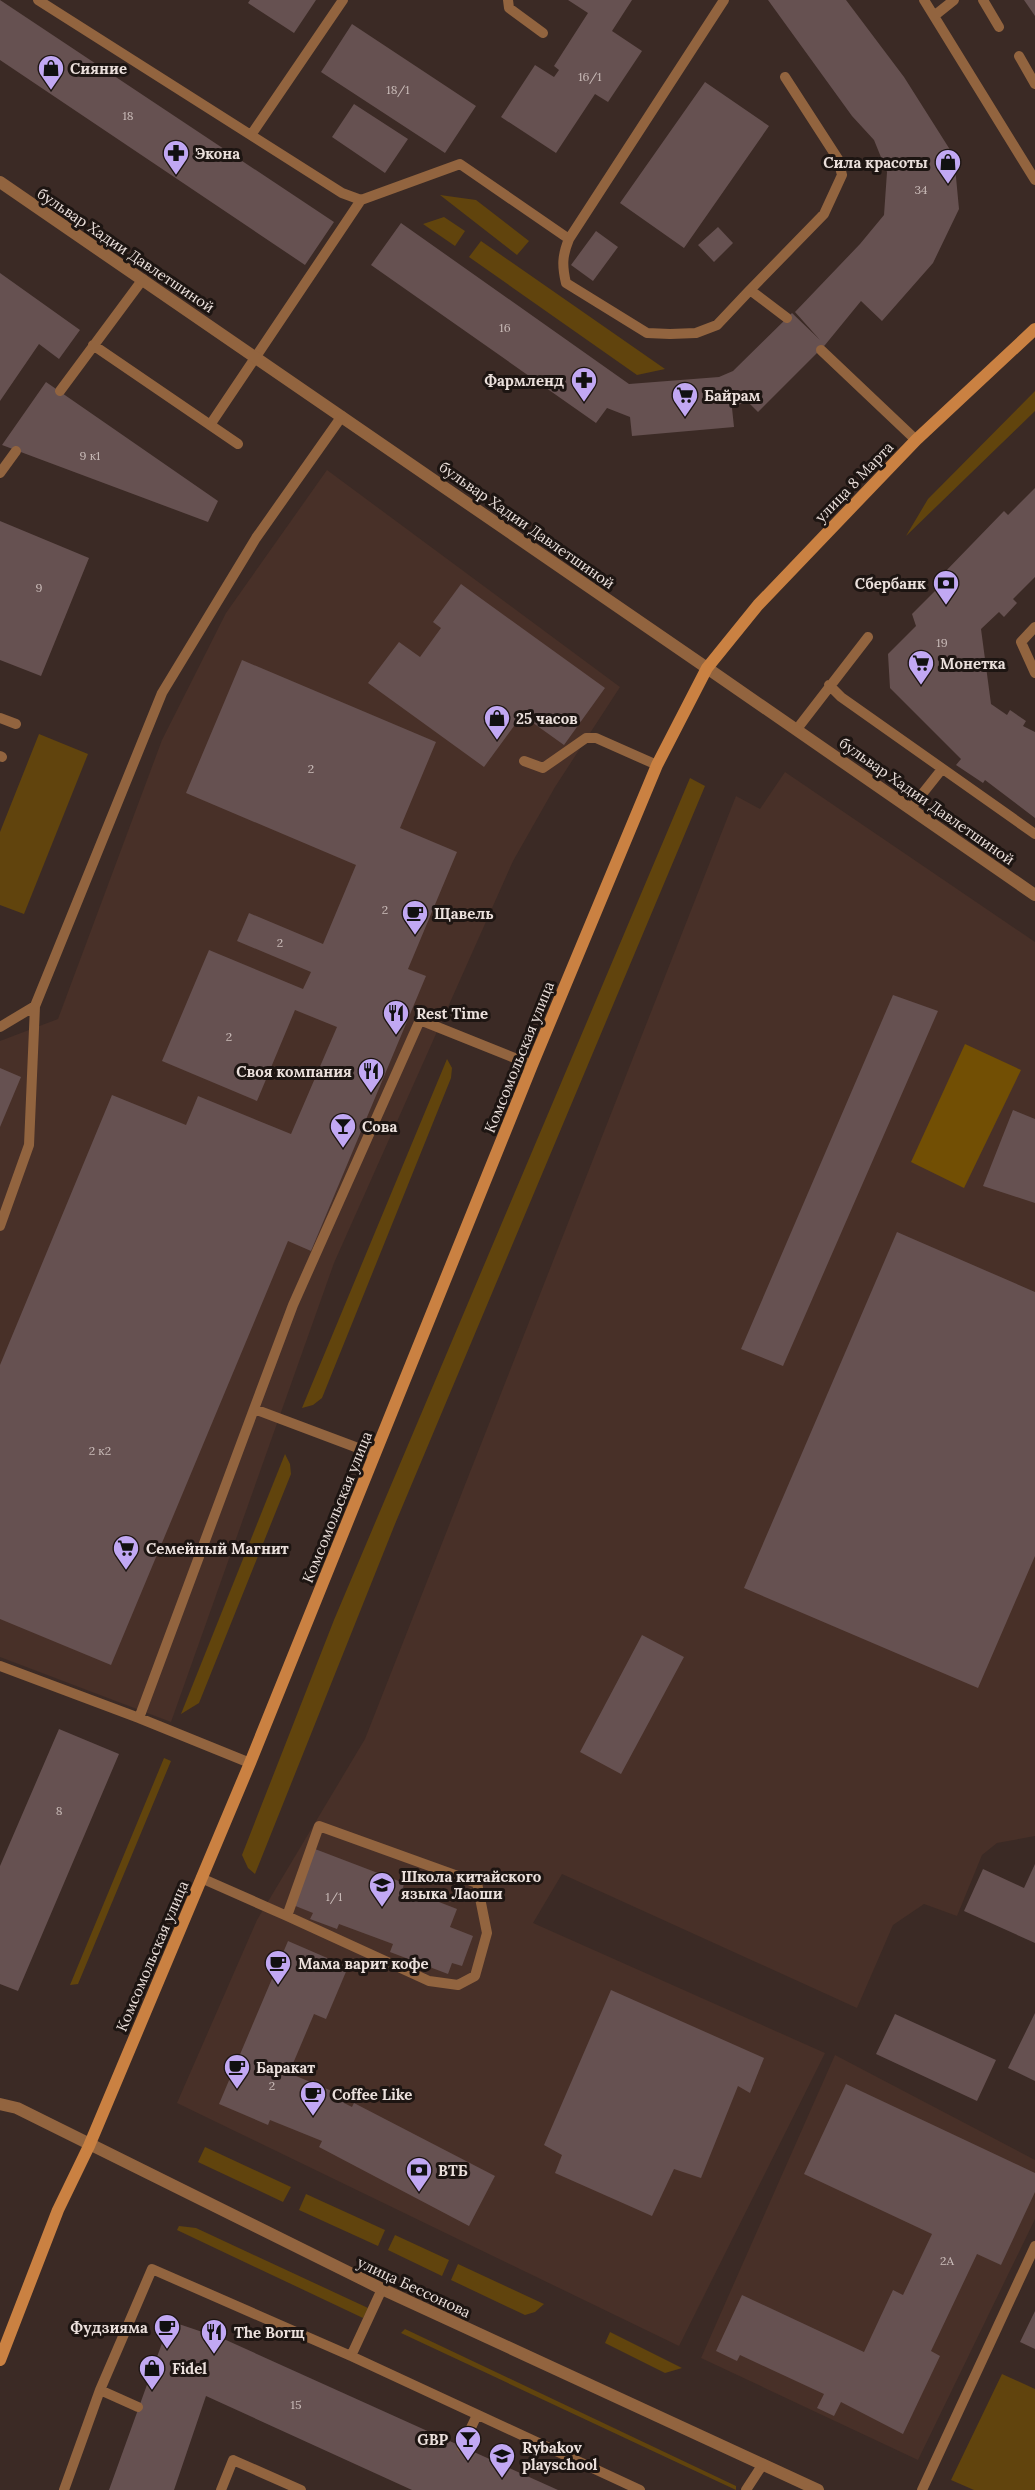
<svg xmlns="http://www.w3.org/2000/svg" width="1035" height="2490" viewBox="0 0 1035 2490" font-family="Lora,serif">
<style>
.built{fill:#483028}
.green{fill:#61440d}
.forest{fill:#724f04}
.building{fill:#665151}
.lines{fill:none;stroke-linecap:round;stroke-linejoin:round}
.service{stroke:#92643f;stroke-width:10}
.minor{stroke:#92643f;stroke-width:12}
.tertiary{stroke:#92643f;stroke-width:12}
.secondary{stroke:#ca8142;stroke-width:12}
.labels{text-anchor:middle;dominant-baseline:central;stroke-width:6;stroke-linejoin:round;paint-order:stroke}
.number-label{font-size:12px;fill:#cabcb9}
.poi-label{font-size:15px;font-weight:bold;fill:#ebe0dc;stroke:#1d1512;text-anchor:start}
.street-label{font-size:15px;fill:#ebe0dc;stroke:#1d1512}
</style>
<rect width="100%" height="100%" fill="#3b2a25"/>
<path class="built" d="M327,470l293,217 -65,100 -42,74 -179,402 -163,459 -171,-65v-616l58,-22 104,-279 64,-127z
M785,772l250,170v894l-38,7 -15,12 -25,61 -33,-12 -31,21 -36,83 -295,-134 -29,49 292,130 -146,293 -502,-243 80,-183 108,-181 371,-943 24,13z
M835,2055l200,105v59l-117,241 -217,-102z"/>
<path class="green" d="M440,195l36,5 53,41 -12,14z
M444,217l21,14 -10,15 -32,-22z
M481,241l184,128 -28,6 -168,-118z
M1035,391v20l-129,125 22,-37z
M39,734l49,20 -64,160 -24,-9v-73z
M690,778l15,8 -310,738 -140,350 -7,-6 -6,-13 92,-235z
M447,1059l5,9 -1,10 -129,320 -9,7 -11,3z
M285,1454l5,10 1,10 -92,229 -18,11z
M164,1758l7,3 -93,223 -8,1z
M205,2147l86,40 -8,15 -85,-40z
M306,2194l79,36 -7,16 -79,-36z
M179,2226l17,2 172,80 -5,10 -186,-88z
M395,2235l54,25 -7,16 -54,-26z
M458,2264l86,40 -9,8 -10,3 -74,-35z
M405,2329l331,157v4l-335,-157z
M610,2332l72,36 -17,5 -60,-30z
M1002,2374l33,15v101h-61l-23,-10z"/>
<path class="forest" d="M965,1044l56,26 -57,118 -53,-26z"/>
<path class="building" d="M0,0l334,222 -29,43 -305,-205z
M250,0h66l-22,33 -46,-30z
M568,0h64l-20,31 30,20 -34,51 -13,-8 -39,59 -55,-36 34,-52 19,12 5,-7 -5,-4 34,-53z
M768,0h78l58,77 50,79 5,53 -26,54 -51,58 -21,-20 -36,44 -67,67 -11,-11 -15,7 2,19 -102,9 -2,-19 -23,-9 -11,15 -225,-158 30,-42 228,161 90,-7 14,-6 59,-58 28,27 -25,-28 65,-68 24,-29 3,-43 -13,-32 -22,-24z
M1024,0h11v16z
M352,24l124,82 -31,47 -124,-81z
M705,82l64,44 -85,122 -64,-45z
M354,104l54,35 -23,34 -53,-36z
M718,227l15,16 -19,19 -16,-17z
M596,231l22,16 -25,34 -22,-16z
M0,273l80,57 -21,29 -20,-15 -39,57z
M46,382l172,119 -10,21 -206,-77z
M1035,488v89l-22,22 4,4 -13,14 -5,-5 -18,17 10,75 16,11 3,-5 16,11 -3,5 12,6v86l-50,-38 -2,3 -27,-18 5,-6 -71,-71 -2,-34 28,-28 -4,-12 33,-33 -4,-5 63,-65 4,4z
M0,521l89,37 -48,118 -41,-16z
M461,584l144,104 -41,57 -42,-30 -38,52 -116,-84 31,-41 21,15 21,-29 -8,-6z
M242,660l194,82 -36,86 57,24 -49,117 18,7 -115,275 -23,-10 -177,424 -111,-46v-254l112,-270 74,30 12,-29 93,38 46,-107 -42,-17 -38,91 -95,-40 47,-111 94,39 8,-17 -74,-31 12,-28 74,31 33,-79 -170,-72z
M893,995l45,16 -155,355 -42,-17z
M0,1068l21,9 -21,50z
M1013,1110l22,9v84l-52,-17z
M897,1232l138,60v264l-57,132 -234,-100z
M642,1635l42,22 -63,117 -41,-22z
M59,1729l60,25 -101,237 -18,-7v-118z
M315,1849l89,34 -1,5 54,21 -7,18 23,9 -11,30 -10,-3 -4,11 -58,-22 3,-8 -54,-20 -2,5 -27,-10 3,-6 -20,-8z
M1035,1864v79l-71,-32 19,-42 41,19z
M288,1941l60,26 -22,52 -12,-5 -25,59 57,24 -2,6 8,4 2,-4 141,73 -26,50 -150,-79 3,-6 -52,-21 -2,5 -49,-21z
M611,1990l153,68 -14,35 -12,-7 -37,92 -27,-9 -22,47 -97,-43 7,-18 -18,-10z
M1035,2013v68l-27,-13z
M895,2014l101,46 -19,41 -101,-47z
M846,2084l189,89v19l-34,73 -24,-11 -46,97 9,5 -37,78 -62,-32 -7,14 -17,-8 7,-14 -84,-39 -3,6 -21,-10 26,-56 122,57 29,-62 10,5 29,-61 -128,-60z
M1035,2311v38l-15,-7z
M170,2321l56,19 332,150h-146l-206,-94 -32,94h-65z"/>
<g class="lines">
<path class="service" d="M38,0l304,193 19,7
M508,0l1,8 34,25
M924,0l111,180
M983,0l16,27
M934,16l20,-16
M1019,56l16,28
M785,77l53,82 4,16 -18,39 -74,76 37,28
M251,135l92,-135
M569,239l155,-239
M93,345l145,99
M821,350l95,90
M60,391l83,-112
M210,425l151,-225 99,-36 109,75c-7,17 -7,27 -3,44l81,50 23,1 26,-1 21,-8 33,-35
M0,473l16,-22
M1035,627l-14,15 14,31
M829,685l12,12 194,137
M0,718l16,6
M797,729l71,-92
M0,756l2,1
M524,761l19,7 43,-30h10l61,27
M911,808l31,-39
M0,1027l35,-21
M0,1226l29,-81 6,-139 127,-313 94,-155 86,-122
M374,1454l-120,-45 39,-104 127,-285 112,45
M0,1666l139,52
M250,1763l-111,-45 115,-309
M201,1878l86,38 32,-90 158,57 10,50 -12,43 -17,9 -29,-4 -142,-65
M351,2356l31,-67
M100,2390l38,17
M462,2447l15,-32
M64,2490l36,-100 52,-121 199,87 289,134
M221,2490l12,-30 68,30
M746,2490l17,-26
M922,2490l113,-244"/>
<path class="minor" d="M0,182l707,486"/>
<path class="tertiary" d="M707,668l328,227
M0,2104l17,4 365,181 436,201"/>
<path class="secondary" d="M0,2360l58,-150 31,-64 161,-383 282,-698 125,-300 50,-97 51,-63 158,-165 119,-111"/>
</g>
<defs>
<g id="shop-pin" transform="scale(1.35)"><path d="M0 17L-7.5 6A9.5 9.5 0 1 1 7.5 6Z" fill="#c1a8f3" stroke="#1d1512"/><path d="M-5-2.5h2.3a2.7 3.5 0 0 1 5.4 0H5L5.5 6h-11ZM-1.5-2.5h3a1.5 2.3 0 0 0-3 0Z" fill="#111"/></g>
<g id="pharmacy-pin" transform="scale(1.35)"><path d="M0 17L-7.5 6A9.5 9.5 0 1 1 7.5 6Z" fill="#c1a8f3" stroke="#1d1512"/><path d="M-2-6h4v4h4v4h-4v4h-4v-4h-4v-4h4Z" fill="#111"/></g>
<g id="supermarket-pin" transform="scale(1.35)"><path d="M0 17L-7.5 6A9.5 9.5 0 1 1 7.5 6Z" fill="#c1a8f3" stroke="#1d1512"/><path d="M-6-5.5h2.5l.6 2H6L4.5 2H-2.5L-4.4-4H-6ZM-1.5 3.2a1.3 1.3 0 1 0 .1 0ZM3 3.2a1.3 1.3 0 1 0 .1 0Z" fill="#111"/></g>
<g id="bank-pin" transform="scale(1.35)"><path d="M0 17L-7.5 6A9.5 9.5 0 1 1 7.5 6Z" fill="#c1a8f3" stroke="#1d1512"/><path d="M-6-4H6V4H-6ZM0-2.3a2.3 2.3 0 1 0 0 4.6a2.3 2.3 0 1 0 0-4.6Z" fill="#111"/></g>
<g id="cafe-pin" transform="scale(1.35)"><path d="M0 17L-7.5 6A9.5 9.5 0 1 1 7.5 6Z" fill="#c1a8f3" stroke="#1d1512"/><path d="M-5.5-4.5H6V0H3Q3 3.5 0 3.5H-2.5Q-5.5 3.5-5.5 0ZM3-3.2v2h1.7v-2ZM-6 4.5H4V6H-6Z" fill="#111"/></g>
<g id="restaurant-pin" transform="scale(1.35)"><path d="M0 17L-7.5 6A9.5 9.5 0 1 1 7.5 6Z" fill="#c1a8f3" stroke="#1d1512"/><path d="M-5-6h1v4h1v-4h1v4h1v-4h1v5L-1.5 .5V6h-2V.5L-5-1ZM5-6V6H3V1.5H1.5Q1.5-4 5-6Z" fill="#111"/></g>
<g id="bar-pin" transform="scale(1.35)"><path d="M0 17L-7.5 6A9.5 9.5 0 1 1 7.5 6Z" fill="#c1a8f3" stroke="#1d1512"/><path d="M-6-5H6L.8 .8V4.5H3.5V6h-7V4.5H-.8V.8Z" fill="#111"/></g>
<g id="school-pin" transform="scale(1.35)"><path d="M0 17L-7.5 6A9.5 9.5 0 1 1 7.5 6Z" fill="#c1a8f3" stroke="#1d1512"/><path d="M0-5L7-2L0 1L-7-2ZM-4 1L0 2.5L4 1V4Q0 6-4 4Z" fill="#111"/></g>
</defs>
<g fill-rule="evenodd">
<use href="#shop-pin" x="51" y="68"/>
<use href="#pharmacy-pin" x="176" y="153"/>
<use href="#shop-pin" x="948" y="162"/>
<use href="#pharmacy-pin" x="584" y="380"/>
<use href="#supermarket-pin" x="685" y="395"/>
<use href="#bank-pin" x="946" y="583"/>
<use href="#supermarket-pin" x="921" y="663"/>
<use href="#shop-pin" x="497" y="718"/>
<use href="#cafe-pin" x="415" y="913"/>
<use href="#restaurant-pin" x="396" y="1013"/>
<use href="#restaurant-pin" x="371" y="1071"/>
<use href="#bar-pin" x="343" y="1126"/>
<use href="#supermarket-pin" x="126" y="1548"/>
<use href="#school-pin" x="382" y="1885"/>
<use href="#cafe-pin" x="278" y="1963"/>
<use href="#cafe-pin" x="237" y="2067"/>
<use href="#cafe-pin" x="313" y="2094"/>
<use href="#bank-pin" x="419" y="2170"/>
<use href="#cafe-pin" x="167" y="2327"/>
<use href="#restaurant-pin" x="214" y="2332"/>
<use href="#shop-pin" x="152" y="2368"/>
<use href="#bar-pin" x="468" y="2439"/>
<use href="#school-pin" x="502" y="2456"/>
</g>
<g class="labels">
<g class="number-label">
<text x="590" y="76">16/1</text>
<text x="398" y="89">18/1</text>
<text x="128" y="115">18</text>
<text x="921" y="189">34</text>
<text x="505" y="327">16</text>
<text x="90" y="455">9 к1</text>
<text x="39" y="587">9</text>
<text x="942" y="642">19</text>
<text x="311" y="768">2</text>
<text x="385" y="909">2</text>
<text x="280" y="942">2</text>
<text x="229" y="1036">2</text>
<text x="100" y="1450">2 к2</text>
<text x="59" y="1810">8</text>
<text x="334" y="1896">1/1</text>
<text x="272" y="2085">2</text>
<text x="947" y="2260">2А</text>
<text x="296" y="2404">15</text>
</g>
<g class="poi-label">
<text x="70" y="68">Сияние</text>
<text x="195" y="153">Экона</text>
<text x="928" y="162" text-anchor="end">Сила красоты</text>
<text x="564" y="380" text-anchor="end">Фармленд</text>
<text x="704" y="395">Байрам</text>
<text x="926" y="583" text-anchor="end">Сбербанк</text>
<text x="940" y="663">Монетка</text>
<text x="516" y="718">25 часов</text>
<text x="434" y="913">Щавель</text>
<text x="416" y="1013">Rest Time</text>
<text x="352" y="1071" text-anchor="end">Своя компания</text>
<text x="362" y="1126">Сова</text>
<text x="146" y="1548">Семейный Магнит</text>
<text x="401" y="1876">Школа китайского<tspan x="401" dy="17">языка Лаоши</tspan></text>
<text x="298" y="1963">Мама варит кофе</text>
<text x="256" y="2067">Баракат</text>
<text x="332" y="2094">Coffee Like</text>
<text x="438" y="2170">ВТБ</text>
<text x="148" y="2327" text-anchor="end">Фудзияма</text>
<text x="234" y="2332">The Borщ</text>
<text x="172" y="2368">Fidel</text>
<text x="448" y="2439" text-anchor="end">GBP</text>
<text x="522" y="2447">Rybakov<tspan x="522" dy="17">playschool</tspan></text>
</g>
<g class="street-label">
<text transform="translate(126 250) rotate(34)">бульвар Хадии Давлетшиной</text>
<text transform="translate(854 482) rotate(-46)">улица 8 Марта</text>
<text transform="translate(527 525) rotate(35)">бульвар Хадии Давлетшиной</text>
<text transform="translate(927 801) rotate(35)">бульвар Хадии Давлетшиной</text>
<text transform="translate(519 1057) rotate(-68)">Комсомольская улица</text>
<text transform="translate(337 1507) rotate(-68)">Комсомольская улица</text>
<text transform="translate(152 1956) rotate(-67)">Комсомольская улица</text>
<text transform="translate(414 2287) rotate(25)">улица Бессонова</text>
</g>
</g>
</svg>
